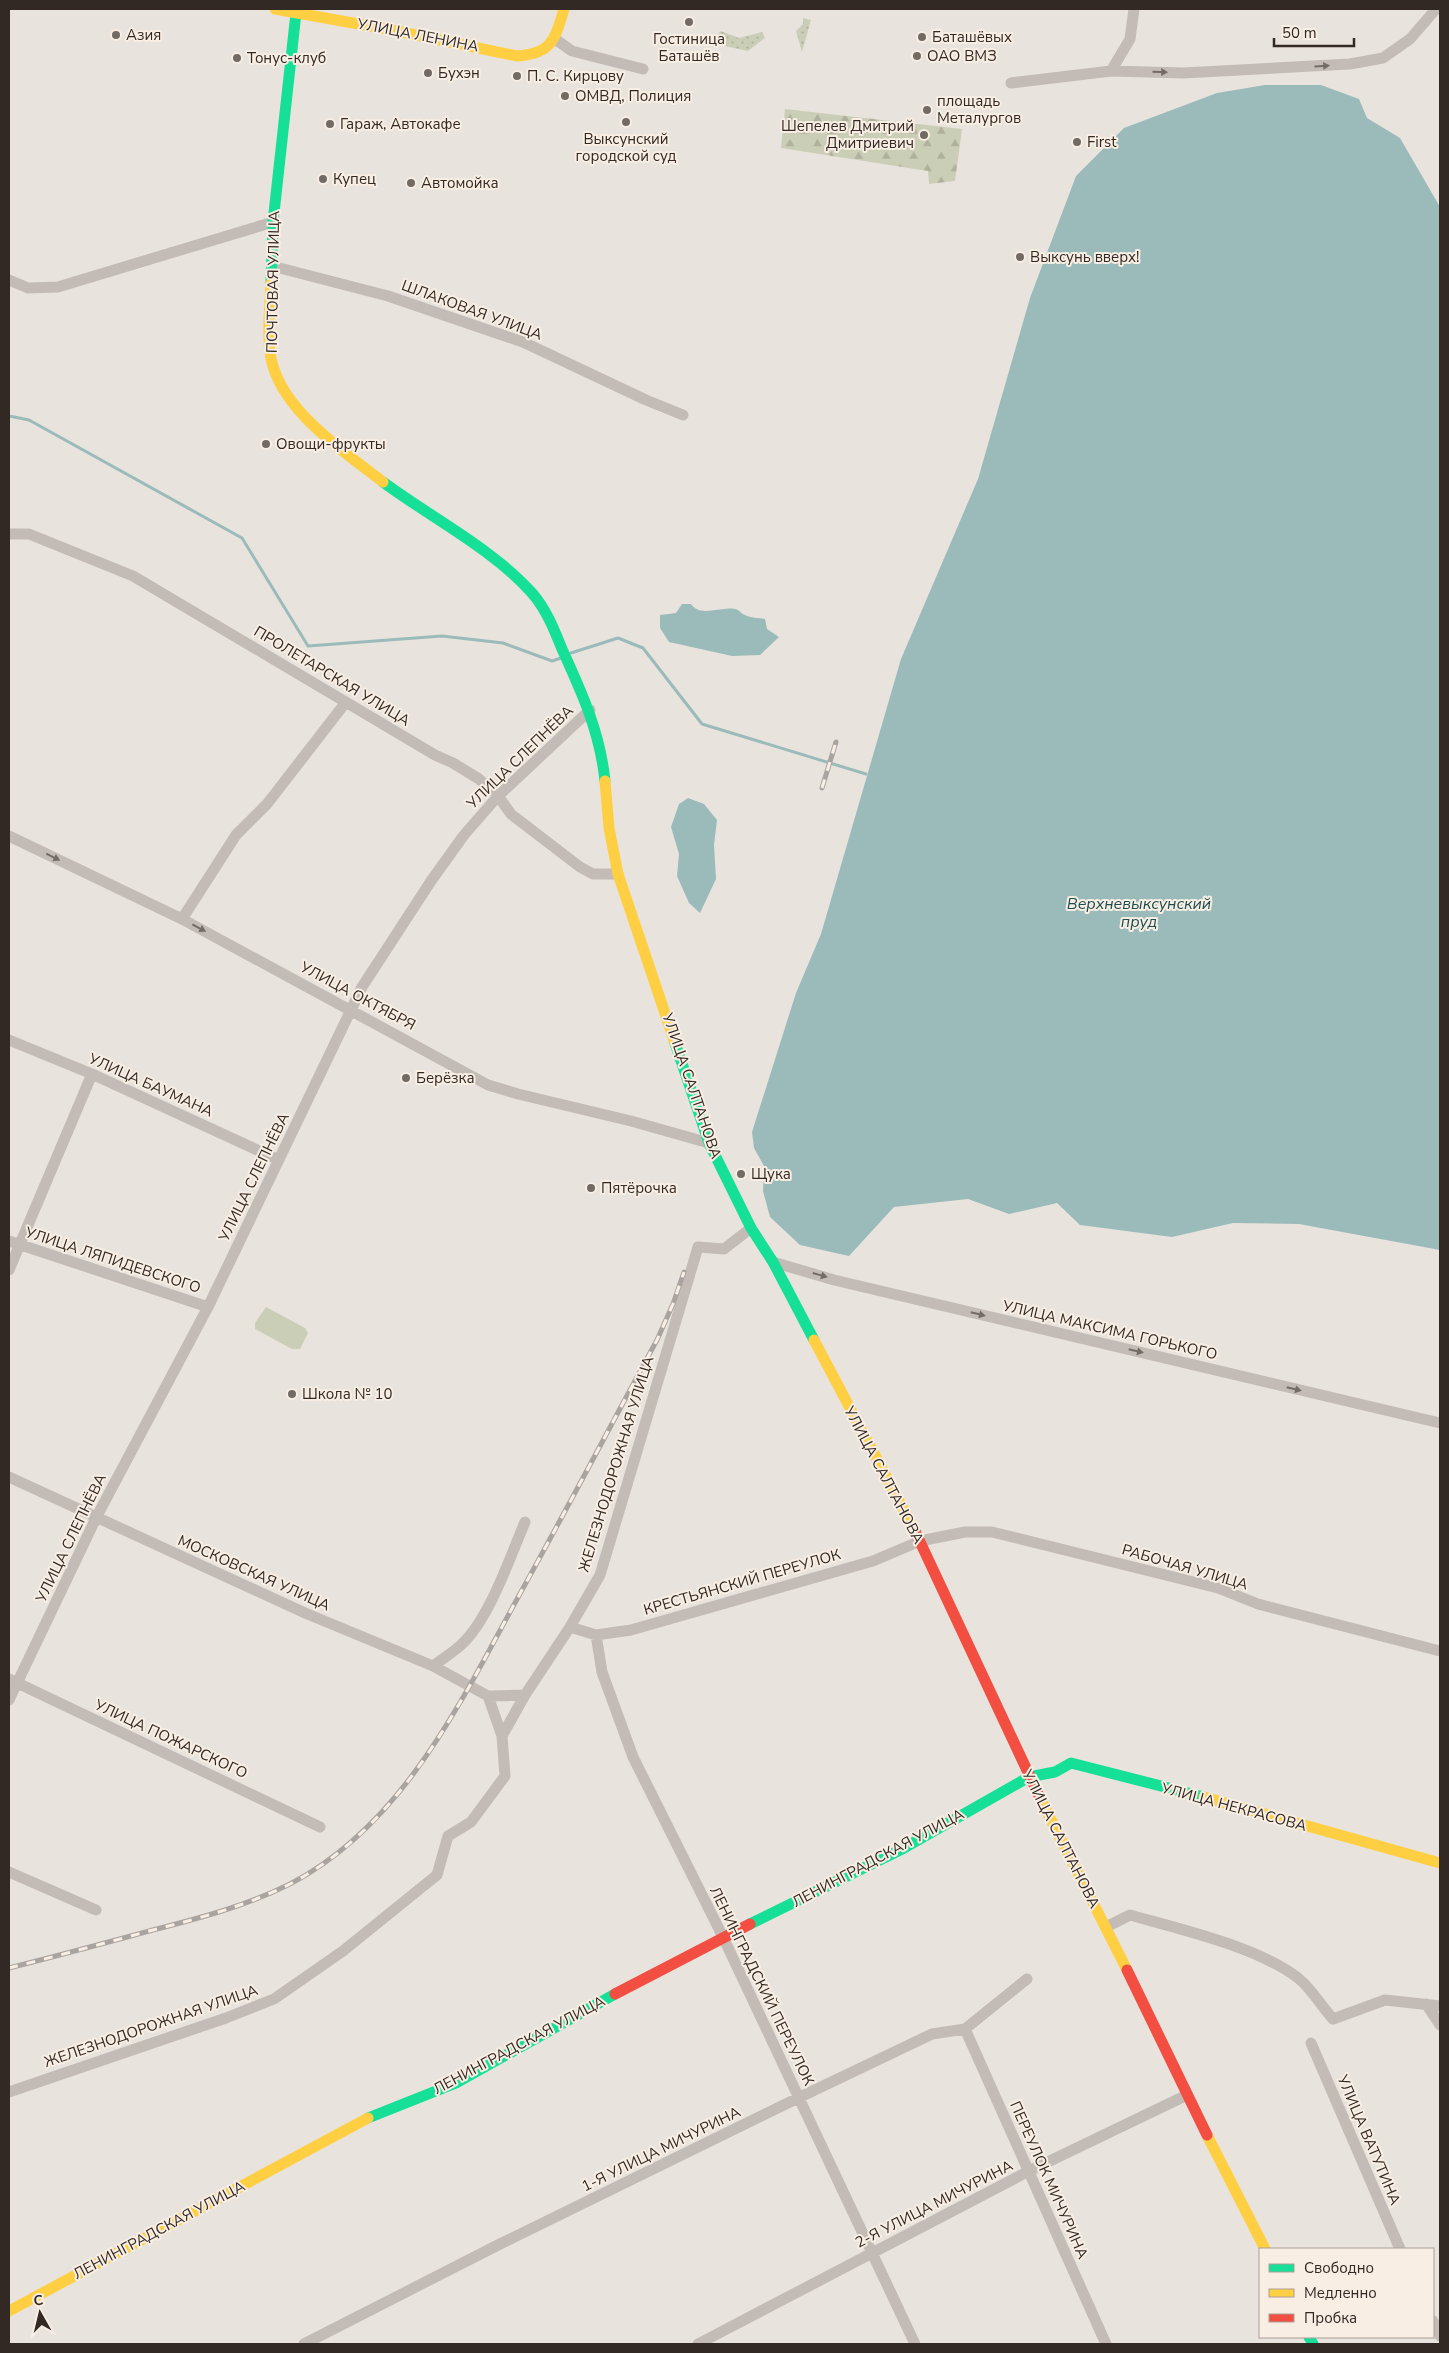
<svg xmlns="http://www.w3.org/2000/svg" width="1449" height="2353" viewBox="0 0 1449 2353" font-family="'Nunito Sans',sans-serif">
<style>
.grass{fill:url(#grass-dots)}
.forest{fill:url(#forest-firs)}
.pitch{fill:#cbceb7}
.water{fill:#9abbba}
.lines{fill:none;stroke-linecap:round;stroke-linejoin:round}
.stream{stroke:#9abbba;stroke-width:3}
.street{stroke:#c3bcb6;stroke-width:11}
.fast{stroke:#16e098;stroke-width:11}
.slow{stroke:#ffcf43;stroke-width:11}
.jam{stroke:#f24e42;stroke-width:11}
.rail-casing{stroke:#aaa4a0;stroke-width:5}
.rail{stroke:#f8eee3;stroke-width:3;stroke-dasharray:9;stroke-linecap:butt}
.oneway{fill:#736b66}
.poi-dot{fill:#726a65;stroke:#f8eee3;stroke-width:2}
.labels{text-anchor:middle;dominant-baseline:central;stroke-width:4;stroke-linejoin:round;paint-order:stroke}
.poi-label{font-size:15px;fill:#322925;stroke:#f8eee3;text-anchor:start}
.street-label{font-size:15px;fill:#322925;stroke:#f8eee3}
.water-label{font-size:16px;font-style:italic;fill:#1d4f52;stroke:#f8eee3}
</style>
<defs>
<pattern id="grass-dots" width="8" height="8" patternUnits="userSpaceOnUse" patternTransform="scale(1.25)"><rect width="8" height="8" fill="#cbceb7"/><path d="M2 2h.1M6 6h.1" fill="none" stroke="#afb19d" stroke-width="1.8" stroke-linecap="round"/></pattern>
<pattern id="forest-firs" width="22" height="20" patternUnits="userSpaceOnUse" patternTransform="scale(1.25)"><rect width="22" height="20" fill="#cbceb7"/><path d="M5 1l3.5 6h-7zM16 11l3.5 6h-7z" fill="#afb19d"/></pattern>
</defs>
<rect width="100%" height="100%" fill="#e9e3dd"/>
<path class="grass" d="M803,18l8,2 -9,32 -6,-21 7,-7z
M721,31l18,7 23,-6 3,6 -17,13 -28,-6 -4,-9z"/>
<path class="forest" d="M785,109l177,20 -7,52 -26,3 -1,-13 -147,-23z"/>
<path class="pitch" d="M266,1307l39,21 3,5 -8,16h-8l-37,-20v-6z"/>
<path class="water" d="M1265,85h56l38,14 8,19 33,20 40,69v1043l-141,-26 -66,-1 -61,14 -92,-12 -23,-22 -48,11 -41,-15 -74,8 -45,49 -49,-11 -30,-28 -7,-26 1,-25 -10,-18 -2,-16 44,-139 25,-59 80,-275 77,-180 52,-181 46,-122 48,-48 93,-35z
M682,604h9c9,14 30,2 44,5 5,1 6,5 10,6 6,3 14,3 20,4l2,10 12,8 -19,18 -28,1 -63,-14 -9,-14v-13l16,-2z
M688,798l16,6 13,16 -3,25 2,34 -16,34 -11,-10 -12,-27 2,-22 -8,-27 8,-23z"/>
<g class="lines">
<path class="stream" d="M9,416l20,4 213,118 66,108 134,-10 61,7 49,18 9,-3
M571,653l47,-15 25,10 59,76 164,50"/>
<path class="street" d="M555,39l17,12 71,18
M1111,71l19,-32 4,-30
M1011,83l100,-12 72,2 167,-9 33,-6 27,-19 26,-30
M272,266l116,30 135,46 123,58 37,15
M9,280l19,8 30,-1 215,-65
M9,534h20l104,42 302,179 18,8 26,16 19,17 13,18 69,53 13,7h25
M9,836l173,83 306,166 30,9 113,27 78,22
M182,919l54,-84 31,-31 79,-102
M9,1040l83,34 187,86
M9,1241l199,66
M773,1262l61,18 606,143
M9,1270l83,-196
M9,1477l296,136 128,53 55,30 37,-1
M570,1627l26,8 35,-5 242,-69 47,-20 45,-9h27l226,56 40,16 182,47
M596,1635l6,37 31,85 90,180 192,407
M433,1666c9,-7 19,-13 28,-21 28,-25 49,-88 64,-123
M9,1679l311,148
M488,1696l14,40
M9,1700l88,-184 111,-209 154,-320 69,-106 33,-46 34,-39 92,-86
M9,1872l87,38
M1106,1927l24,-12c50,14 128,32 168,63 13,10 24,29 35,41l52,-19 55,6
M1426,2004l14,21
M965,2029l141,315
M1311,2043l89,206
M9,2092l217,-74 48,-19 69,-48 94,-76 11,-39 23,-14 34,-46 -3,-40 23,-41 45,-68 30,-52 98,-328 26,2 27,-21
M1433,2321l7,15
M304,2344l192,-98 302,-148 134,-64 33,-5 62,-50
M698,2344l331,-173 158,-76"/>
<path class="fast" d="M271,283l2,-61 23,-209
M383,482c47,35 110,67 149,111 14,16 22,36 30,56 20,44 38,83 43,132
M675,1043l34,100 42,85 22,34 41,78
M750,1924l154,-76 125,-71 26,-5 16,-9 133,34
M368,2118l88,-35 159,-89
M1309,2337l4,7"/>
<path class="slow" d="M275,9l117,21 125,26c35,-2 38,-17 47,-47
M271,283c-1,22 -4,46 -1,69 6,55 72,98 113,130
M605,781l4,47 9,46 57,169
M814,1340l100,189
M1204,1797l236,66
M1040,1798l87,172
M1207,2135l58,114
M9,2311l359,-193"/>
<path class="jam" d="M914,1529l126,269
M1127,1970l80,165
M615,1994l135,-70"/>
<g class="rail-casing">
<path id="rail" d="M822,788l14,-46
M9,1968c48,-12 96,-25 144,-38 47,-12 93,-24 137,-46 115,-60 172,-185 232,-294 46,-83 90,-167 135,-250l16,-36 11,-32"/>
</g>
<use href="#rail" class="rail"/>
</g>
<defs><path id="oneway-solid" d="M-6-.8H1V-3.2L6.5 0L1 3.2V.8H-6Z" transform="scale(1.25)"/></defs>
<g class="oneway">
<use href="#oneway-solid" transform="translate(1322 66) rotate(-3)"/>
<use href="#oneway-solid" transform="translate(1160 72) rotate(1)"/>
<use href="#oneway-solid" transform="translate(53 857) rotate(26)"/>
<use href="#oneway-solid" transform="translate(199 928) rotate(28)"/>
<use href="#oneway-solid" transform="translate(820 1275) rotate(16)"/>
<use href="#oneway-solid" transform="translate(978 1314) rotate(14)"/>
<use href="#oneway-solid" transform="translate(1136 1351) rotate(13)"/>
<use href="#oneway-solid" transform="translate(1294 1389) rotate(13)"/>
</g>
<g class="poi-dot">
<circle cx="689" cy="22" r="5"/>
<circle cx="116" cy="35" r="5"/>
<circle cx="922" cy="37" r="5"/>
<circle cx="917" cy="56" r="5"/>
<circle cx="237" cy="58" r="5"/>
<circle cx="428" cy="73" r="5"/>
<circle cx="517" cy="76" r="5"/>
<circle cx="565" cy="96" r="5"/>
<circle cx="927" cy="110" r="5"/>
<circle cx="626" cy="122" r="5"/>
<circle cx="330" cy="124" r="5"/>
<circle cx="924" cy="135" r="5"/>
<circle cx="1077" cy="142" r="5"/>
<circle cx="323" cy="179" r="5"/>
<circle cx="411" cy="183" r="5"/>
<circle cx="1020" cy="257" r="5"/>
<circle cx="266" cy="444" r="5"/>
<circle cx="406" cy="1078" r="5"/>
<circle cx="741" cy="1174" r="5"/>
<circle cx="591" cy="1188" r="5"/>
<circle cx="292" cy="1394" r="5"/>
</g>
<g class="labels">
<g class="poi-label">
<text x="126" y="35">Азия</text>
<text x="932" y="37">Баташёвых</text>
<text x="689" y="39" text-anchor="middle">Гостиница<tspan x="689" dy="17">Баташёв</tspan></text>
<text x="927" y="56">ОАО ВМЗ</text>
<text x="247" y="58">Тонус-клуб</text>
<text x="438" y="73">Бухэн</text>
<text x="527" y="76">П. С. Кирцову</text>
<text x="575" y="96">ОМВД, Полиция</text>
<text x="937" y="101">площадь<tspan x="937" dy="17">Металургов</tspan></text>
<text x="340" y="124">Гараж, Автокафе</text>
<text x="914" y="126" text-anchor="end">Шепелев Дмитрий<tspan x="914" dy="17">Дмитриевич</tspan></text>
<text x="626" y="139" text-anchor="middle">Выксунский<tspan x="626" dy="17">городской суд</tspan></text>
<text x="1087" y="142">First</text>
<text x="333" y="179">Купец</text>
<text x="421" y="183">Автомойка</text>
<text x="1030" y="257">Выксунь вверх!</text>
<text x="276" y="444">Овощи-фрукты</text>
<text x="416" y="1078">Берёзка</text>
<text x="751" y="1174">Щука</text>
<text x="601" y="1188">Пятёрочка</text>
<text x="302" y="1394">Школа № 10</text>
</g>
<g class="street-label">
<text transform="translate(418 35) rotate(11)">УЛИЦА ЛЕНИНА</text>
<text transform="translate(273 282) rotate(-89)">ПОЧТОВАЯ УЛИЦА</text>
<text transform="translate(472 310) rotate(20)">ШЛАКОВАЯ УЛИЦА</text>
<text transform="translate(332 676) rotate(31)">ПРОЛЕТАРСКАЯ УЛИЦА</text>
<text transform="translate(520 757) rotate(-44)">УЛИЦА СЛЕПНЁВА</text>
<text transform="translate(358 996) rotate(28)">УЛИЦА ОКТЯБРЯ</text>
<text transform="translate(151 1085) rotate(24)">УЛИЦА БАУМАНА</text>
<text transform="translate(692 1086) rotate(71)">УЛИЦА САЛТАНОВА</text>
<text transform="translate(254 1177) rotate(-64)">УЛИЦА СЛЕПНЁВА</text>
<text transform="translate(113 1260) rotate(18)">УЛИЦА ЛЯПИДЕВСКОГО</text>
<text transform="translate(1110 1330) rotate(13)">УЛИЦА МАКСИМА ГОРЬКОГО</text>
<text transform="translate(616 1464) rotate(-73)">ЖЕЛЕЗНОДОРОЖНАЯ УЛИЦА</text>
<text transform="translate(884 1475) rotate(62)">УЛИЦА САЛТАНОВА</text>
<text transform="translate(71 1538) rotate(-64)">УЛИЦА СЛЕПНЁВА</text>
<text transform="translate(1185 1567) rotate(16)">РАБОЧАЯ УЛИЦА</text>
<text transform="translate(254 1573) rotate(24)">МОСКОВСКАЯ УЛИЦА</text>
<text transform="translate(742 1582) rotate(-16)">КРЕСТЬЯНСКИЙ ПЕРЕУЛОК</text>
<text transform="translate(171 1739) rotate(25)">УЛИЦА ПОЖАРСКОГО</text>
<text transform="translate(1234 1807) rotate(15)">УЛИЦА НЕКРАСОВА</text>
<text transform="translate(1061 1839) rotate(63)">УЛИЦА САЛТАНОВА</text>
<text transform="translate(878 1858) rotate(-28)">ЛЕНИНГРАДСКАЯ УЛИЦА</text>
<text transform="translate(762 1986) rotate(64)">ЛЕНИНГРАДСКИЙ ПЕРЕУЛОК</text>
<text transform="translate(151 2026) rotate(-19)">ЖЕЛЕЗНОДОРОЖНАЯ УЛИЦА</text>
<text transform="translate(519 2045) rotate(-28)">ЛЕНИНГРАДСКАЯ УЛИЦА</text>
<text transform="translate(1369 2140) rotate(67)">УЛИЦА ВАТУТИНА</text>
<text transform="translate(661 2149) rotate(-26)">1-Я УЛИЦА МИЧУРИНА</text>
<text transform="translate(1049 2180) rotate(66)">ПЕРЕУЛОК МИЧУРИНА</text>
<text transform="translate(934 2204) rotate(-27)">2-Я УЛИЦА МИЧУРИНА</text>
<text transform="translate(159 2230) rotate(-28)">ЛЕНИНГРАДСКАЯ УЛИЦА</text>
</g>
<g class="water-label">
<text x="1139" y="904">Верхневыксунский<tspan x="1139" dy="18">пруд</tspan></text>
</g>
</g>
<rect width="1449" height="2353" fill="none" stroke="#322925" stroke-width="20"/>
<rect x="1259" y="2248" width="175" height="90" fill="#f8eee3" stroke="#a99f97"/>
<rect x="1269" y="2264" width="25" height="8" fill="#16e098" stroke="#a99f97"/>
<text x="1304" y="2273" font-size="15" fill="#322925">Свободно</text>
<rect x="1269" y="2289" width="25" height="8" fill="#ffcf43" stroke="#a99f97"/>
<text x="1304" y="2298" font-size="15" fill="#322925">Медленно</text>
<rect x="1269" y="2314" width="25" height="8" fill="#f24e42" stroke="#a99f97"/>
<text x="1304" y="2323" font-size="15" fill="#322925">Пробка</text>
<g transform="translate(40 2313) rotate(352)" stroke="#f8eee3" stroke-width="4" paint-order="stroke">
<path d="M0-4L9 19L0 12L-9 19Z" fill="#322925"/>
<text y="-8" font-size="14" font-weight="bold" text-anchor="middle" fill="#322925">С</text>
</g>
<path d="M1274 38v8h80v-8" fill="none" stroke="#322925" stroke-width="2.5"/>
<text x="1282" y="38" font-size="15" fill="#322925" stroke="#f8eee3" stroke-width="4" paint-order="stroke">50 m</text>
</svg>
